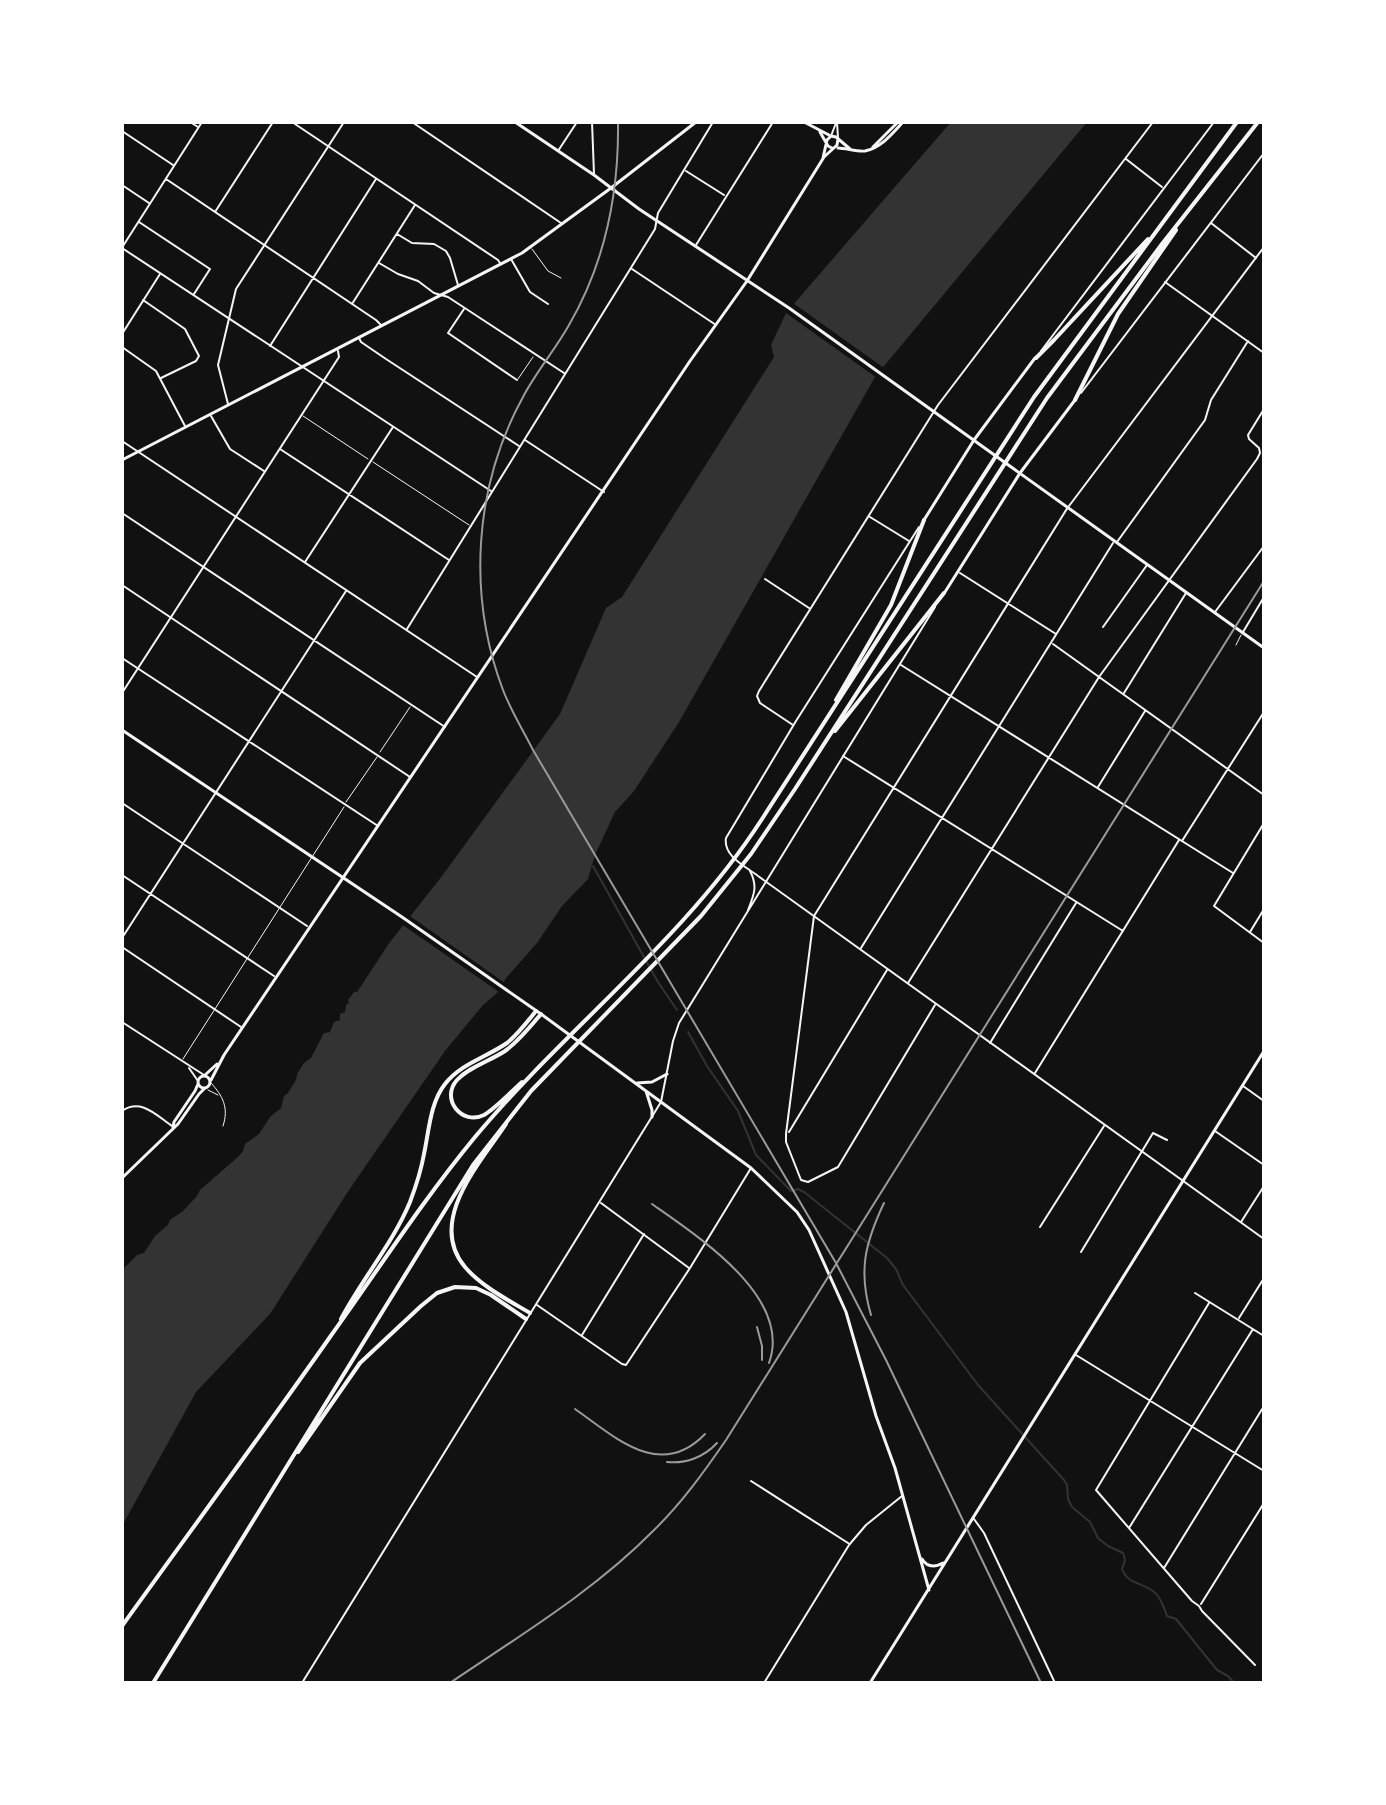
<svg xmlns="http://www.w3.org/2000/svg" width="1386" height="1805" viewBox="0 0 1386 1805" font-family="'Fira Sans',sans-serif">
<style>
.water{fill:#333}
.pier{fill:#111}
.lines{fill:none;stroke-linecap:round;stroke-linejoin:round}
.stream{stroke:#333;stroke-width:2}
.service{stroke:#f5f5f5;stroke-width:1}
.minor{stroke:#f5f5f5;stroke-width:2}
.tertiary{stroke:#f5f5f5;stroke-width:2}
.secondary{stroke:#f5f5f5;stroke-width:3}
.primary{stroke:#f5f5f5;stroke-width:3}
.motorway{stroke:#f5f5f5;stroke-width:4}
.rail{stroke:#9a9a9a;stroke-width:2}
</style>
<rect width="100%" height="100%" fill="#111"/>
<path class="water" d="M951,122h136l-212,255 -196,345 -45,69 -19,21 -20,43 -7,24 -26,27 -25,37 -31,35 -9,15 -14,12 -38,46 -96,139 -79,124 -74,78 -74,134v-256l15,-15 7,-2 11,-17 13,-11 2,-5 13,-9 14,-15 3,-6 39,-34 4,-5 2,-7 14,-10 11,-17 11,-9 3,-12 4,-3 8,-13 1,-6 7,-11 7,-5 13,-25 6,-1 4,-10 6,-2v-6l5,-2 1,-7 3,-2 -1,-3 6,-8h3l33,-50 52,-66 118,-162 46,-106 16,-11 152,-240 -3,-12 15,-32z"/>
<path class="pier" d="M793,303l91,65 -7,10 -91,-65z
M407,914l98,69 -6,9 -99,-69z"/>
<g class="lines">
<path class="stream" d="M593,866l65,116 19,28
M688,1032l19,34 31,45 18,44 35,36 7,-2 6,3 83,66 9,11 7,16 75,100 86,95 3,5 1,14 4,8 18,15 8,16 10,8 15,7 2,7 -3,9c6,16 20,13 32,23 7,5 10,16 13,24l9,3 41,51 11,6 6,7"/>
<path class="service" d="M532,249l16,22 13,7
M518,379l15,-22
M303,416l65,43
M373,462l96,63
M1236,645l5,-10
M380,752l30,-45
M346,802l31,-45
M183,1059l161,-252
M211,1083c12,13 18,25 12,43
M208,1090l10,5"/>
<path class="minor" d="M190,122l8,5
M292,122l206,138 2,3
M412,122l149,101
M122,131l51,34
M558,151l19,-29
M1126,159l36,28
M686,171l38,24
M166,179l210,141 5,5
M122,185l27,18
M215,212l58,-90
M139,222l71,47 -16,25
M1211,223l45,35
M397,234l15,9 22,1 12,7 4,7 8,27
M696,245l77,-123
M123,246l79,-124
M122,248l369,243
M511,259l19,33 18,12
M379,263l19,11 20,7 16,12 14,4 116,76
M632,269l84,56
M1165,282l99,71
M143,300l42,29 14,27 -3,5 -35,17
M352,304l63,-99
M464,309l-16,24 69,47
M122,334l38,-60
M359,338l2,4 25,17 133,87
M270,346l106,-167
M122,347l34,24 29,55
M211,416l19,33 34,22
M525,440l79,52
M280,449l169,111
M122,513l323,214
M870,517l39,24
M1117,542l88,-122 6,-20 37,-59
M305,562l88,-135
M960,573l96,61
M765,579l44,29
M122,585l288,192
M1215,612l49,-66
M1103,627l44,-62
M407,629l248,-400 3,-16 55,-91
M1053,644l211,151
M122,658l256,168
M901,665l332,208
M1124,693l62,-100
M793,725l-33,-22 -3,-7 2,-5 179,-286 215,-283
M843,756l280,175
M1098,787l47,-76
M122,803l185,123
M1264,823l-50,83 50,37
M1182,841l82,-129
M122,875l152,101
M1250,932l14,-23
M122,938l224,-347
M122,947l119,80
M861,948l252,-405
M908,983l191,-306 158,-218 3,-6 -1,-5 -10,-9 -1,-4 16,-26
M935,1005l-97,162 -30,15 -7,-2 -15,-38v-8l28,-218 254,-409
M990,1043l86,-140
M1035,1073l144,-233
M1243,1086l21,15
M122,1111c19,-13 34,4 50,15
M1215,1131l49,34
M789,1132l98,-162
M601,1203l88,65
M1241,1222l23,-36
M1040,1227l64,-101
M1081,1252l72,-119 14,7
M1195,1293l69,43
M1209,1303l-113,187 96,111 7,5 3,5 53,54
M537,1305l85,59 4,1 64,-97 61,-100
M1239,1318l25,-40
M582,1335l62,-101
M1076,1355l188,116
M751,1481l97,62
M974,1519l10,14 71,150
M1129,1528l124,-199
M1164,1568l100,-162
M1201,1604l63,-101
M764,1683l85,-138 17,-20 36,-29"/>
<path class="tertiary" d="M592,122l2,52
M837,122l1,16
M831,136l5,-13
M1041,351l173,-229
M1081,393l183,-240
M228,404l-10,-39 18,-76 108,-167
M122,441l355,236
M1069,506l195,-259
M919,527l-123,194 -70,117c-3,18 19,28 32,38l506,363
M1243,632l21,-35
M122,693l217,-336 -1,-6
M748,910c6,-15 10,-24 2,-39
M122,1022l82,53
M189,1068l9,13
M302,1683l359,-581 12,-61 6,-18 256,-416"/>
<path class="secondary" d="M515,122l79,53 45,34 150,99 475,340
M804,122l25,13
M820,132l8,14 4,2
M873,147l25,-25
M838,148c8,0 19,4 27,3 16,-3 28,-18 38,-29
M823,158l4,-18 4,-4 5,1 14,12
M924,520l50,-80 61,-82
M945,592l75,-119 55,-73
M122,730l280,187 139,97 210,154 46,44 12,18 37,82 30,104 19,52 34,122
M205,1075l12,-11
M198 1082a6 6 0 1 1 12 0a6 6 0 1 1-12 0Z
M211,1080l13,-25 466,-694 57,-80 77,-124 13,-12 1,-6
M637,1083l15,-1 15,-8
M646,1091l6,19v7
M173,1127l1,-5 21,-31 3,-7
M122,1178l56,-54 21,-30 6,-6
M922,1559c5,8 12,9 21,4
M870,1683l394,-632"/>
<path class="primary" d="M122,460l400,-207 89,-65 85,-66"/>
<path class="motorway" d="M1036,358l18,-18 94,-101
M1075,400l43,-86 58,-84
M836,700l55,-95 33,-85
M835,731l109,-138
M522,1082c-10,9 -27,27 -38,33 -22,11 -44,-16 -27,-35 12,-13 33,-19 48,-29 14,-10 25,-24 36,-37
M506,1124c-25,38 -80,97 -41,143 16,19 43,33 65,46
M341,1319c21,-40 52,-76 69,-117 6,-16 11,-31 14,-48 5,-23 6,-51 21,-70 15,-20 42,-27 62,-41 11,-9 20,-21 29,-32
M298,1452l62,-89 61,-57 16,-13 18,-6 21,1 15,7 35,24
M122,1626c69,-96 140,-192 208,-289 48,-67 93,-137 145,-200 92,-110 209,-197 287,-318l272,-422 203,-275
M153,1683l320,-518 58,-74 170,-175 50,-62 44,-65 252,-391 115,-154 96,-122"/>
<path class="rail" d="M618,122c1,72 -13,141 -49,203 -14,25 -33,47 -46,72 -49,89 -56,198 -20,293 8,21 20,40 30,60l303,513 50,97 155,323
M652,1204c45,32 141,93 117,159
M871,1315c-13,-44 -6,-72 13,-112
M757,1327l5,19v14
M575,1409c40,28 85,72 130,25
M667,1462c19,2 37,-5 50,-19
M450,1683c69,-47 144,-92 203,-152 28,-27 51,-59 73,-91l538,-859"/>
</g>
<rect width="1386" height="1805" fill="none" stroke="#ffffff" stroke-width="248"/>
</svg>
